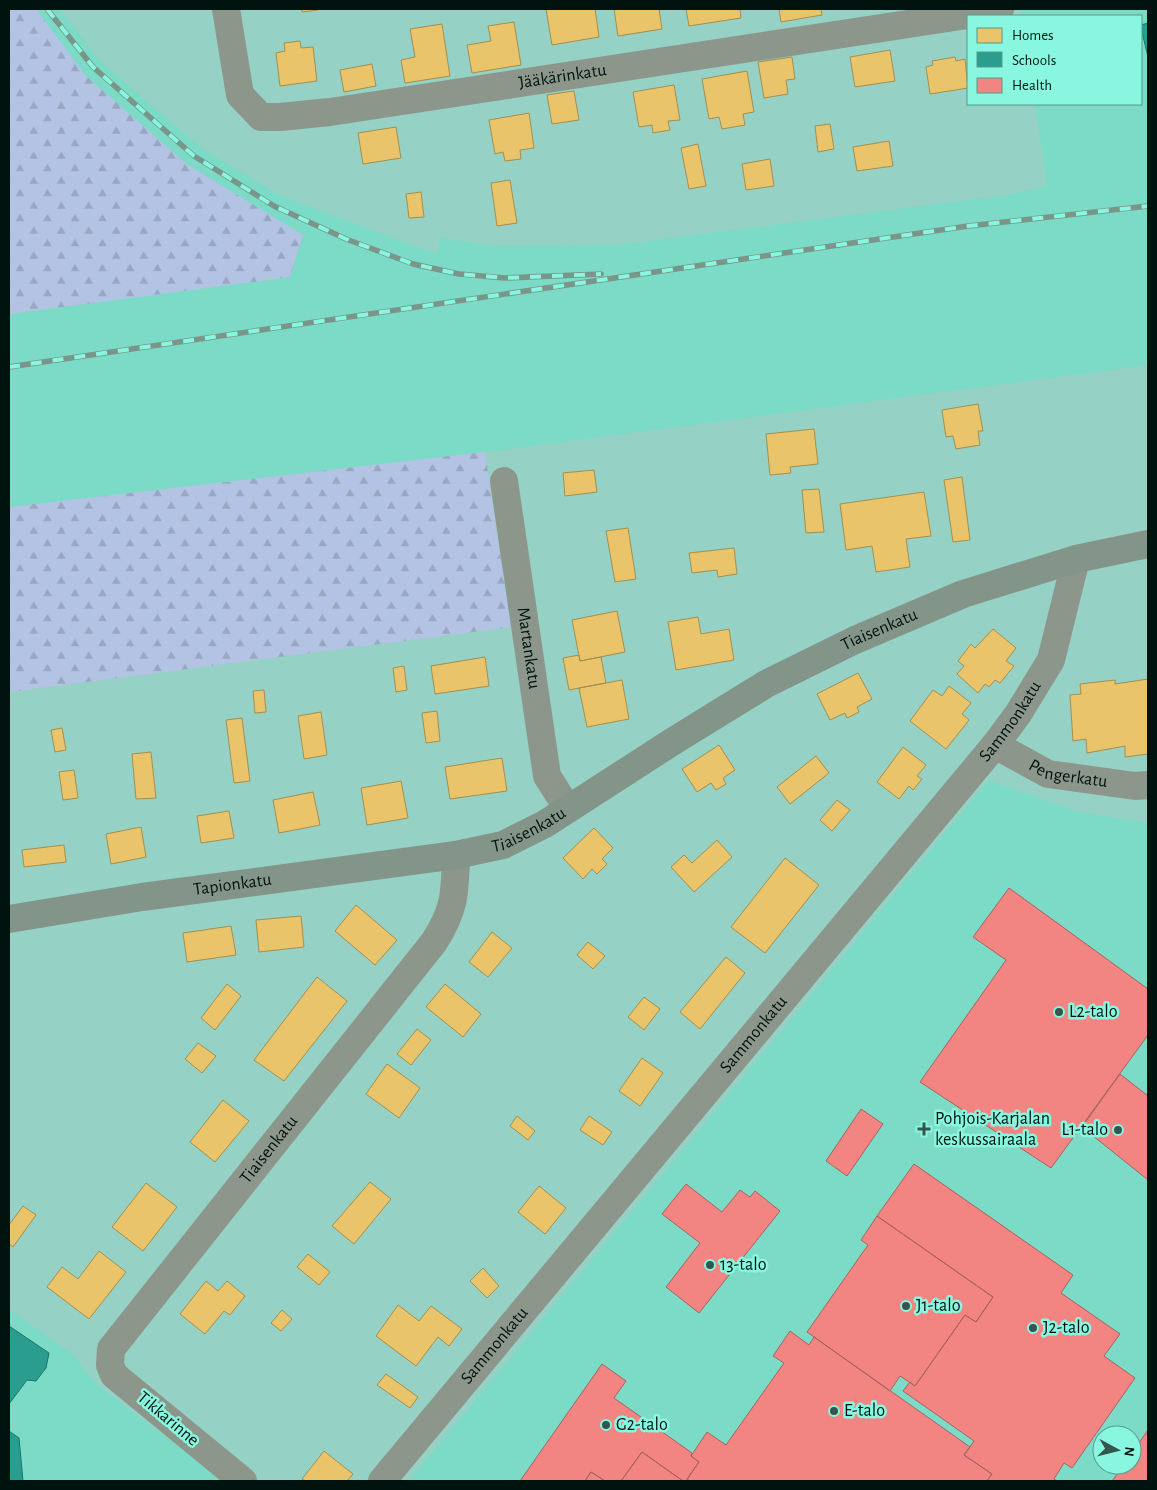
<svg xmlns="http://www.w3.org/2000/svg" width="1157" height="1490" viewBox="0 0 1157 1490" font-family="'Alegreya Sans',sans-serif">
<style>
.built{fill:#7bdbc7;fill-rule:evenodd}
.forest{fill:url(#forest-firs)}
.homes{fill:#e9c46a;stroke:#a38f4f}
.schools{fill:#2a9d8f;stroke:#1d7469}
.health{fill:#f28482;stroke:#a96260}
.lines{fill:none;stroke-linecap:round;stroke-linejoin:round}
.street{stroke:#8c968b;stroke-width:28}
.secondary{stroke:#839588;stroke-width:28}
.rail-casing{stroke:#7a958a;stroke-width:5.5}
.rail{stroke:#89f7df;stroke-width:4;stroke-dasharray:11;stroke-linecap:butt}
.poi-dot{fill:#34564e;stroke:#89f7df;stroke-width:2}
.labels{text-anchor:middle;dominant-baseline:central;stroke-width:5;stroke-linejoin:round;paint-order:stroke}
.street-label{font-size:18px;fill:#00130f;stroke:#89f7df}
.poi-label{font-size:18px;fill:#00130f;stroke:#89f7df;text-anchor:start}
</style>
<defs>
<pattern id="forest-firs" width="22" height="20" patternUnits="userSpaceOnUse" patternTransform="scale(1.25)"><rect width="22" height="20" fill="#b3c3e3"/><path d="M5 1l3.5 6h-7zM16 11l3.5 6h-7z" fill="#98a7c2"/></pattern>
</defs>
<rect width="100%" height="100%" fill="#95d1c4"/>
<path class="built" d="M36,9h23l42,53 99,85 81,49 156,58 4,-16 55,8 121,-1 390,-50 40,-9 -12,-82h106v-88h-119l-2,-7h128v356l-663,87 -476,55v-193l281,-37 13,-42 -115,-70 -102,-89z
M989,780l89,32 70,11v658h-739zM1102,1435h30v30h-30z
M9,1309l63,45 24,30 128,97h-215z"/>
<path class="forest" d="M9,9h27l50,67 102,89 115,70 -13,42 -281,37z
M485,452l26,175 -502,65v-185z"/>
<path class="homes" d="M302,9h16v1l-16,2z
M546,9h49l4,28 -47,8z
M614,9h45l3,20 -44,7z
M686,9h54l1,9 -52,8z
M779,9h42l1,6 -41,7z
M514,22l7,43 -49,8 -5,-28 24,-4 -3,-15z
M442,24l8,52 -45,7 -4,-23 14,-3 -5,-28z
M300,41l1,7 12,-1 4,34 -37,5 -4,-33 9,-2 -1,-8z
M890,50l5,31 -40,6 -5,-30z
M792,57l3,22 -9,1 2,14 -24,4 -6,-36z
M955,57l1,4 9,-2 3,29 -38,6 -4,-27 7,-2 -1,-4z
M372,64l4,22 -32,6 -4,-22z
M747,71l7,41 -11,2 2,11 -23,4 -3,-12 -10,2 -7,-40z
M674,85l6,35 -12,1 2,9 -17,3 -1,-8 -13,2 -6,-35z
M574,91l5,29 -27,4 -5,-29z
M529,113l5,35 -14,2 1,9 -16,2 -2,-9 -8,2 -6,-34z
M830,124l4,25 -16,3 -3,-26z
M396,127l5,31 -38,6 -5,-31z
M889,141l4,25 -36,5 -4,-24z
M698,144l8,42 -17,3 -8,-41z
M770,159l4,27 -28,4 -4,-26z
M510,180l7,43 -20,3 -6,-43z
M421,192l3,25 -15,1 -3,-24z
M978,404l5,27h-5l2,14 -24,4 -3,-13 -7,1 -4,-27z
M814,429l4,35 -28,3 1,6 -21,2 -4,-41z
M594,470l3,22 -32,4 -2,-23z
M962,477l8,63 -17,2 -9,-62z
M819,489l5,43 -18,1 -4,-43z
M924,492l7,44 -25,3 4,28 -34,5 -4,-26 -26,4 -6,-46z
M628,528l8,51 -21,3 -9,-51z
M734,548l3,26 -19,3 -1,-7 -25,3 -3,-20z
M617,611l8,41 -45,9 -8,-41z
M698,617l3,17 28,-5 5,31 -58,10 -8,-48z
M993,629l23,19 -10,13 8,5 -14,17 -5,-3 -6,7 -4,-3 -7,9 -21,-19 7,-8 -6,-5 13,-17 4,4z
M579,655l1,6 21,-4 5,26 -37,7 -6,-32z
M485,657l4,29 -54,8 -4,-28z
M404,666l3,24 -11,2 -3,-24z
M858,673l14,26 -15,8 2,5 -12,6 -2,-5 -15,7 -13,-26z
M1148,679v75l-23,3v-11l-38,7 -1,-14 -13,2 -3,-46 11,-1 -1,-10 35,-4v4z
M622,680l7,39 -42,8 -8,-39z
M949,686l22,17 -9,11 7,6 -23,29 -36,-28 23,-31 9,6z
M264,690l2,22 -11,1 -2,-22z
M437,711l3,30 -14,2 -4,-30z
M321,712l6,43 -23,4 -6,-43z
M242,718l8,63 -16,2 -8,-63z
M62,728l4,22 -11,2 -4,-22z
M719,745l16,25 -12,8 3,6 -10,6 -5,-7 -14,9 -15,-23z
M903,747l23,18 -9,11 5,3 -9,11 -4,-4 -10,13 -22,-17z
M151,752l5,46 -20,1 -4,-45z
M816,756l13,17 -39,31 -13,-17z
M502,758l5,33 -57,8 -5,-32z
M74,770l4,28 -15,2 -4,-28z
M401,781l7,37 -41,7 -6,-37z
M313,792l7,33 -41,8 -6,-33z
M837,800l13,10 -18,21 -12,-11z
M229,811l5,27 -33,5 -4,-27z
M141,827l5,30 -35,7 -5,-30z
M594,828l19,20 -11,11 5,5 -10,10 -5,-5 -9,10 -20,-21z
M717,840l15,17 -38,35 -23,-25 13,-12 8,8z
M64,845l2,17 -42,5 -2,-17z
M785,858l34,27 -54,68 -34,-26z
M356,905l41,35 -22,25 -40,-34z
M301,916l3,31 -45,5 -3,-32z
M231,926l5,29 -49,7 -4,-29z
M492,932l20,16 -24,29 -19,-15z
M588,942l17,14 -12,13 -16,-14z
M726,957l19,16 -45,56 -20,-17z
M317,977l30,24 -63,80 -30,-21z
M227,984l14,12 -26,34 -14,-12z
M445,984l36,30 -18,23 -37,-30z
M644,997l16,12 -16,21 -16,-13z
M417,1029l14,11 -20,25 -14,-11z
M198,1043l18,13 -14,17 -17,-14z
M642,1058l21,15 -23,33 -21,-15z
M387,1064l33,24 -21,30 -33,-24z
M223,1100l26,21 -34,41 -25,-20z
M517,1116l18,15 -7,9 -18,-14z
M589,1116l23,16 -9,13 -23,-15z
M370,1182l21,17 -37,45 -22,-18z
M146,1183l31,24 -34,44 -31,-24z
M539,1186l27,22 -21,26 -27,-22z
M23,1206l13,9 -23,32 -4,-3v-19z
M99,1251l27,21 -37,47 -42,-32 15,-20 16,12z
M308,1254l22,18 -11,13 -22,-18z
M483,1268l16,18 -12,12 -17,-17z
M206,1281l12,10 9,-10 18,15 -15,19 -6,-4 -19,23 -25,-20z
M398,1305l21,16 12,-15 31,23 -13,17 -11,-9 -22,29 -40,-30z
M282,1310l10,9 -11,12 -10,-8z
M386,1374l32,23 -8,11 -33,-23z
M324,1451l29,23 -6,7h-41l-4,-2z"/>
<path class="schools" d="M1148,23v34l-7,-29v-3z
M9,1326l40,27 -3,15 -10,13 -9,-1 -18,24z
M9,1431l10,7 4,43h-14z"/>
<path class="health" d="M1009,888l139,101v46l-97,133 -131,-86 86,-122 -33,-23z
M1120,1074l28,22v84l-66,-53z
M861,1109l22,15 -36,52 -21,-15z
M914,1164l159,111 -12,18 59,41 -16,22 31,22 -63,90 -8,-5 -10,16 3,2h-70l5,-7 -28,-19 10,-14 -71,-50 7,-9 5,4 50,-71 11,7 17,-25 -116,-81z
M686,1184l36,28 18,-22 10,7 5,-6 25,20 -81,102 -33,-26 34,-44 -38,-29z
M877,1216l116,81 -17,25 -11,-7 -50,71 -15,-10 -10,15 -83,-59 61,-87 -7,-5z
M790,1331l19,14 5,-8 156,110 -6,8 28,19 -5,7h-297l-3,-2 12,-17 -8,-6 16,-24 19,13 58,-82 -11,-7z
M602,1364l24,17 -12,17 78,55 -1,3 8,6 -13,19h-3l-41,-29 -21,29h-16l-14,-9 -6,9h-65z
M1148,1430v51h-36l12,-16h8v-12z
M642,1452l41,29h-62z
M591,1472l14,9h-20z"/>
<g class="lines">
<g class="street">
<path id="s1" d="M226,9l14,86 21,22h19l50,-5 670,-102"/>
<path id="s2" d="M504,481l43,295 21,33"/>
<path id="s3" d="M995,745l53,29 87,12 13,-1"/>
<path id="s4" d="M243,1481l-129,-106 -4,-10 1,-16 323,-407c21,-32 21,-49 22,-87"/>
<path id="s5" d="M382,1481l613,-736 23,-31 33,-54 25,-101"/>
</g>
<path class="secondary" id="s6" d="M9,919l133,-22 314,-42 47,-10 42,-21 127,-82 94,-58 89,-44 108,-46 113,-35 72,-15"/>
<g class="rail-casing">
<path id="rail" d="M47,9l46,58 101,89 80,50 72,33 67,25 46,10 46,4 96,-4
M9,367l959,-141 180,-20"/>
</g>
<use href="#rail" class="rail"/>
</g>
<g class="poi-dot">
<circle cx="1059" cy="1012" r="5"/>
<path d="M921.5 1121.5h5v5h5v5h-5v5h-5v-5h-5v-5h5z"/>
<circle cx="1118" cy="1130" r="5"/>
<circle cx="710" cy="1265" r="5"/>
<circle cx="906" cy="1306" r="5"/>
<circle cx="1033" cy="1328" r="5"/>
<circle cx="834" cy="1411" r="5"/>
<circle cx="606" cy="1425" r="5"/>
</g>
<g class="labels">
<g class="street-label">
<text stroke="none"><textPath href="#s1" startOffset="422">Jääkärinkatu</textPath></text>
<text stroke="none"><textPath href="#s6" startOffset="934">Tiaisenkatu</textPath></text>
<text stroke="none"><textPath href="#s2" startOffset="169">Martankatu</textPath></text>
<text stroke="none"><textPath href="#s5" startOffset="986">Sammonkatu</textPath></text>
<text stroke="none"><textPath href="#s3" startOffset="80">Pengerkatu</textPath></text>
<text stroke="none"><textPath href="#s6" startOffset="529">Tiaisenkatu</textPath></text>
<text stroke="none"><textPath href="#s6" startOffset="226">Tapionkatu</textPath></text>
<text stroke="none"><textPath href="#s5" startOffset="581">Sammonkatu</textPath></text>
<text stroke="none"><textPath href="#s4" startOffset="448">Tiaisenkatu</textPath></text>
<text stroke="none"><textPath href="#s5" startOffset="176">Sammonkatu</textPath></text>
<text transform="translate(168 1419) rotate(40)">Tikkarinne</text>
</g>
<g class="poi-label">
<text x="1069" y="1012">L2-talo</text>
<text x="935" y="1119">Pohjois-Karjalan<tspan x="935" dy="21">keskussairaala</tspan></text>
<text x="1108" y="1130" text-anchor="end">L1-talo</text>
<text x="720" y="1265">13-talo</text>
<text x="916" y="1306">J1-talo</text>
<text x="1043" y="1328">J2-talo</text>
<text x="844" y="1411">E-talo</text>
<text x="616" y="1425">G2-talo</text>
</g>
</g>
<rect width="1157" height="1490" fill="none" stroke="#00130f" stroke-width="20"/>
<rect x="967" y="15" width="175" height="90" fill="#89f7df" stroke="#529c8c"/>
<rect x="977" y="28" width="25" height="15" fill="#e9c46a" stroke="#529c8c"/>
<text x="1012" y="40" font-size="15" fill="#00130f">Homes</text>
<rect x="977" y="52" width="25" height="15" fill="#2a9d8f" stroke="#529c8c"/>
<text x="1012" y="65" font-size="15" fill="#00130f">Schools</text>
<rect x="977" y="78" width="25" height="15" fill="#f28482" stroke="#529c8c"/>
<text x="1012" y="90" font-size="15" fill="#00130f">Health</text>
<g transform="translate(1117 1450) rotate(97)"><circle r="24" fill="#89f7df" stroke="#529c8c"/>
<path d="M0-4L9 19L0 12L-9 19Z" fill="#34564e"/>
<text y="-8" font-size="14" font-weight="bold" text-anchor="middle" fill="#00130f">N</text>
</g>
</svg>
